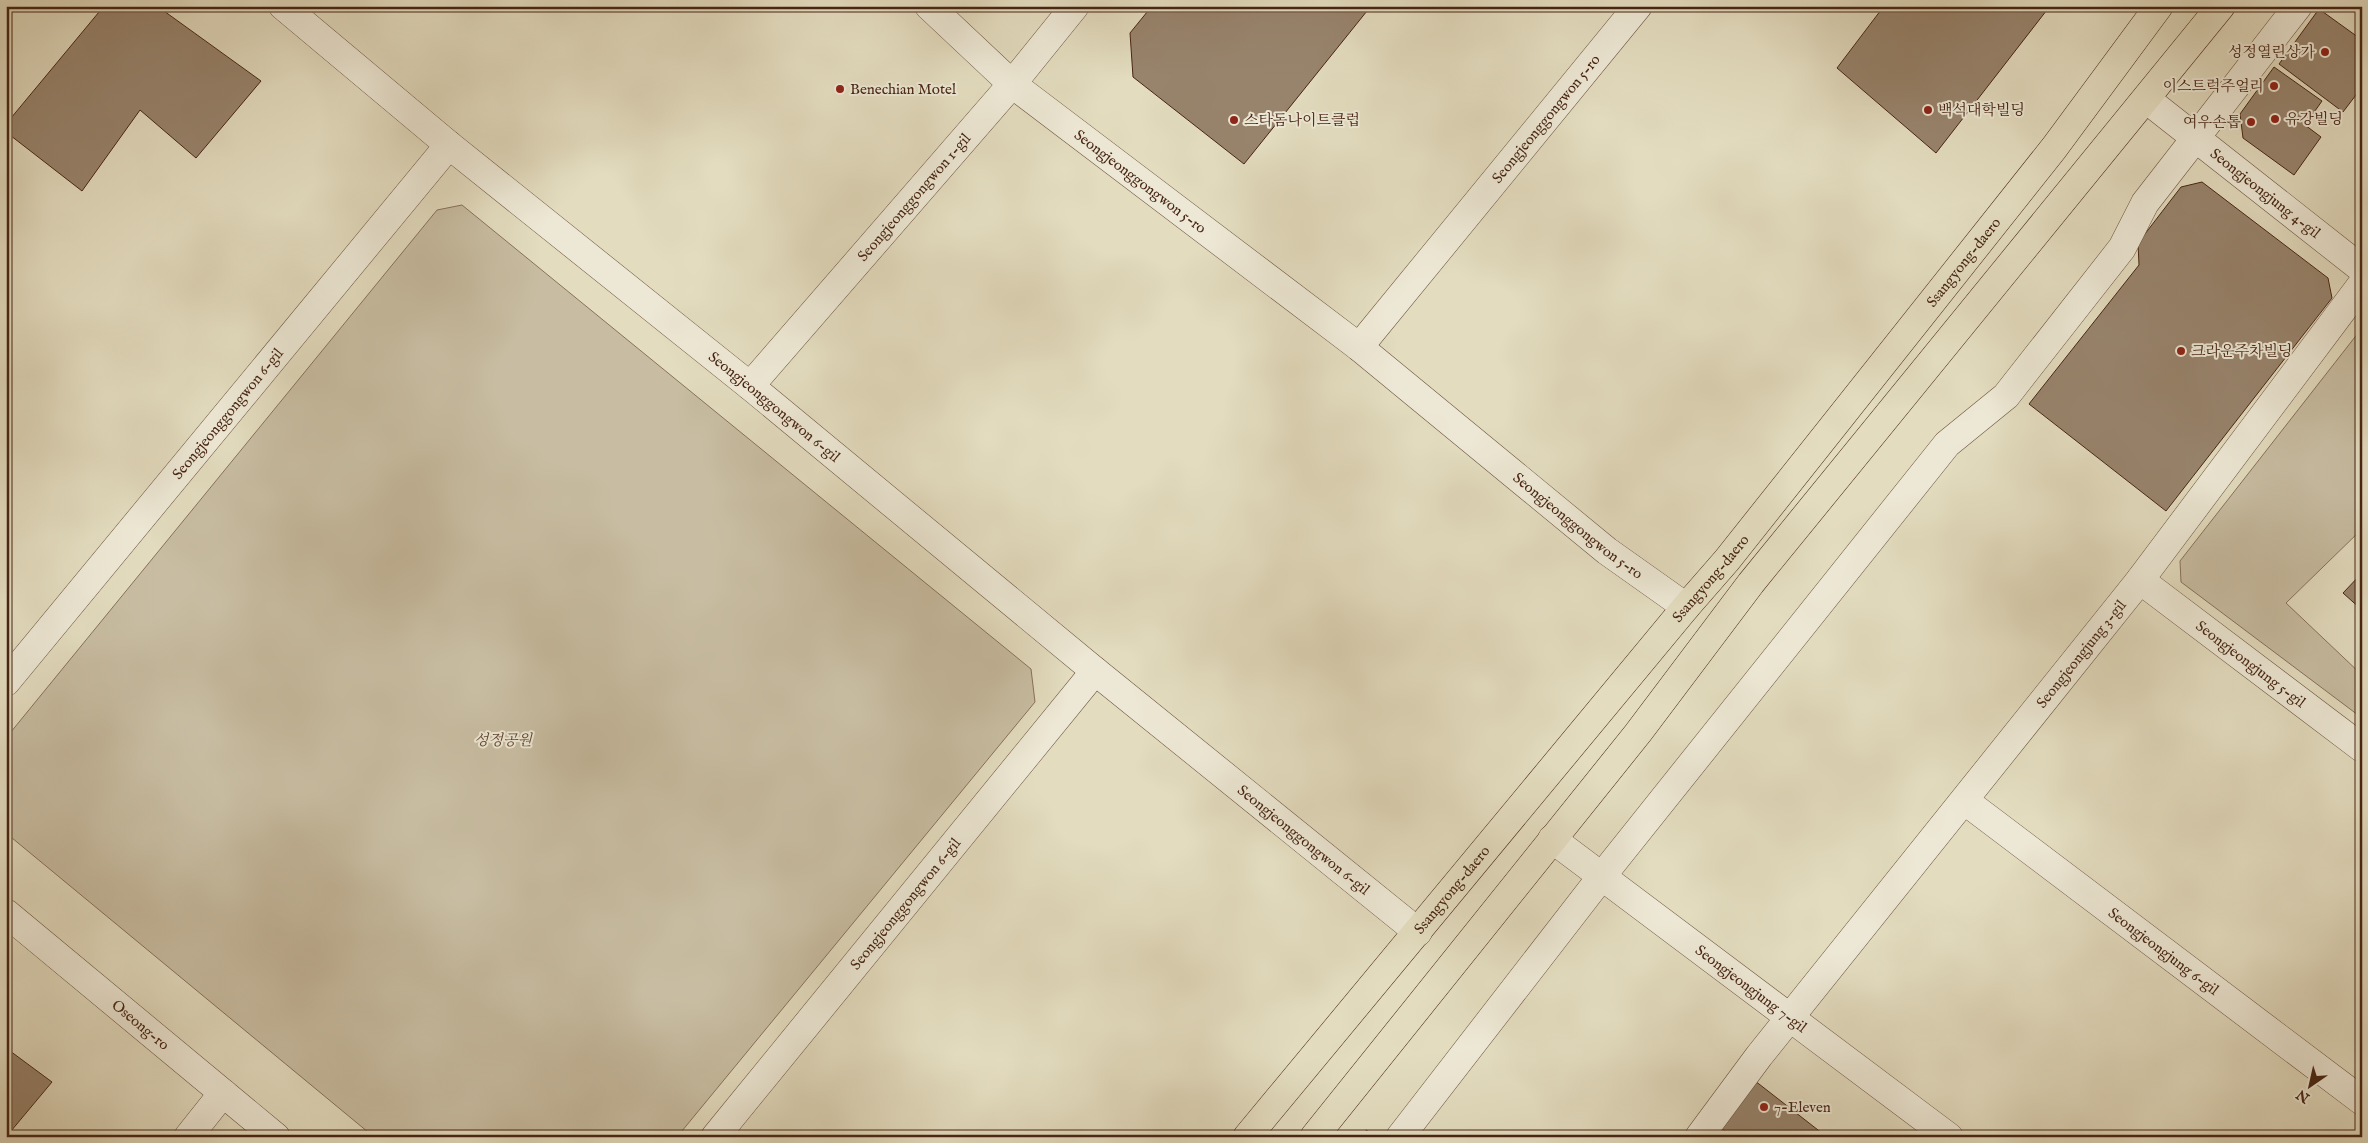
<svg xmlns="http://www.w3.org/2000/svg" width="2368" height="1143" viewBox="0 0 2368 1143" font-family="'IM FELL English','Noto Serif KR',serif">
<style>
.green{fill:#c8bda2;stroke:#88715b}
.building{fill:#98846d;stroke:#472514}
.lines{fill:none;stroke-linecap:round;stroke-linejoin:round}
.minor-casing{stroke:#6e533f;stroke-width:29}
.major-casing{stroke:#472514;stroke-width:29}
.path{stroke:#472514;stroke-width:3;stroke-dasharray:1 2.5;stroke-linecap:butt}
.minor{stroke:#ede8d5;stroke-width:28}
.major{stroke:#e3dcbf;stroke-width:28}
.poi-dot{fill:#8f2418;stroke:#ede8d5;stroke-width:2}
.labels{text-anchor:middle;dominant-baseline:central;stroke-width:4;stroke-linejoin:round;paint-order:stroke}
.poi-label{font-size:15px;fill:#472514;stroke:#ede8d5;text-anchor:start}
.street-label{font-size:15px;fill:#472514;stroke:#ede8d5}
.park-label{font-size:15px;font-style:italic;fill:#614330;stroke:#ede8d5}
</style>
<rect width="100%" height="100%" fill="#e3dcbf"/>
<filter id="stains"><feTurbulence type="fractalNoise" baseFrequency=".004" numOctaves="4"/><feColorMatrix values="0 0 0 0 .2 0 0 0 0 .09 0 0 0 0 .02 0 0 0 .5 -.17"/></filter>
<radialGradient id="worn" r=".72"><stop offset=".6" stop-color="#630" stop-opacity="0"/><stop offset="1" stop-color="#630" stop-opacity=".3"/></radialGradient>
<path class="green" d="M462,205l569,464 4,33 -358,435h-303l-368,-304v-95l431,-528z
M2362,328v201l-76,74 76,72v43l-181,-136 -1,-21z"/>
<path class="building" d="M104,6h53l104,75 -65,77 -56,-48 -58,81 -76,-59v-8z
M1152,6h219l-127,158 -111,-87 -3,-44z
M1884,6h166l-114,147 -99,-85z
M2319,9l43,31v47l-19,25 -64,-48z
M2274,67l48,34 -17,24 16,12 -27,38 -51,-37 -3,-24z
M2202,182l126,96 4,20 -166,213 -137,-107 110,-139 -1,-22 43,-56z
M2362,573v37l-19,-17z
M6,1048l46,34 -46,55z
M1750,1077l77,60h-95l-17,-14z"/>
<g class="lines">
<g class="minor-casing">
<g id="minor">
<path id="s1" d="M283,6l166,139 301,241 345,285 323,261"/>
<path id="s2" d="M929,6l83,78 347,263 248,204 79,56"/>
<path id="s3" d="M2146,99l216,170"/>
<path id="s4" d="M1359,347l279,-341"/>
<path id="s5" d="M750,386l262,-302 63,-78"/>
<path id="s6" d="M2140,580l222,168"/>
<path id="s7" d="M6,682l443,-537"/>
<path id="s8" d="M1965,801l397,300"/>
<path id="s9" d="M1552,839l397,298"/>
<path id="s10" d="M6,913l270,224"/>
<path d="M188,1137l35,-44"/>
<path id="s11" d="M715,1137l380,-466"/>
<path d="M1400,1137l202,-261 345,-432 59,-48 116,-148 23,-45 153,-197"/>
<path id="s12" d="M1699,1137l60,-81 381,-476 222,-296"/>
</g>
</g>
<g class="major-casing">
<g id="major">
<path id="s13" d="M1247,1137l439,-530 41,-47 327,-412 105,-142"/>
<path d="M1314,1137l324,-404 113,-150 470,-577"/>
</g>
</g>
<path class="path" d="M1363,1137l5,-8"/>
<use href="#minor" class="minor"/>
<use href="#major" class="major"/>
</g>
<g class="poi-dot">
<circle cx="2325" cy="52" r="5"/>
<circle cx="2274" cy="86" r="5"/>
<circle cx="840" cy="89" r="5"/>
<circle cx="1928" cy="110" r="5"/>
<circle cx="2275" cy="119" r="5"/>
<circle cx="1234" cy="120" r="5"/>
<circle cx="2251" cy="122" r="5"/>
<circle cx="2181" cy="351" r="5"/>
<circle cx="1764" cy="1107" r="5"/>
</g>
<g class="labels">
<g class="poi-label">
<text x="2315" y="52" text-anchor="end">성정열린상가</text>
<text x="2264" y="86" text-anchor="end">이스트럭주얼리</text>
<text x="850" y="89">Benechian Motel</text>
<text x="1938" y="110">백석대학빌딩</text>
<text x="2285" y="119">유강빌딩</text>
<text x="1244" y="120">스타돔나이트클럽</text>
<text x="2241" y="122" text-anchor="end">여우손톱</text>
<text x="2191" y="351">크라운주차빌딩</text>
<text x="1774" y="1107">7-Eleven</text>
</g>
<g class="street-label">
<text stroke="none"><textPath href="#s4" startOffset="295">Seongjeonggongwon 5-ro</textPath></text>
<text stroke="none"><textPath href="#s2" startOffset="275">Seongjeonggongwon 5-ro</textPath></text>
<text stroke="none"><textPath href="#s3" startOffset="152">Seongjeongjung 4-gil</textPath></text>
<text stroke="none"><textPath href="#s5" startOffset="250">Seongjeonggongwon 1-gil</textPath></text>
<text stroke="none"><textPath href="#s13" startOffset="1131">Ssangyong-daero</textPath></text>
<text stroke="none"><textPath href="#s1" startOffset="634">Seongjeonggongwon 6-gil</textPath></text>
<text stroke="none"><textPath href="#s7" startOffset="348">Seongjeonggongwon 6-gil</textPath></text>
<text stroke="none"><textPath href="#s2" startOffset="832">Seongjeonggongwon 5-ro</textPath></text>
<text stroke="none"><textPath href="#s13" startOffset="726">Ssangyong-daero</textPath></text>
<text stroke="none"><textPath href="#s12" startOffset="616">Seongjeongjung 3-gil</textPath></text>
<text stroke="none"><textPath href="#s6" startOffset="139">Seongjeongjung 5-gil</textPath></text>
<text stroke="none"><textPath href="#s1" startOffset="1318">Seongjeonggongwon 6-gil</textPath></text>
<text stroke="none"><textPath href="#s13" startOffset="321">Ssangyong-daero</textPath></text>
<text stroke="none"><textPath href="#s11" startOffset="301">Seongjeonggongwon 6-gil</textPath></text>
<text stroke="none"><textPath href="#s8" startOffset="249">Seongjeongjung 6-gil</textPath></text>
<text stroke="none"><textPath href="#s9" startOffset="249">Seongjeongjung 7-gil</textPath></text>
<text stroke="none"><textPath href="#s10" startOffset="175">Oseong-ro</textPath></text>
</g>
<g class="park-label">
<text x="503" y="740">성정공원</text>
</g>
</g>
<rect width="2368" height="1143" fill="none" stroke="#e3dcbf" stroke-width="25"/>
<rect x="8" y="8" width="2353" height="1128" fill="none" stroke="#472514" stroke-width="2.5"/>
<rect x="12" y="12" width="2343" height="1118" fill="none" stroke="#472514"/>
<g transform="translate(2310 1086) rotate(214)" stroke="#ede8d5" stroke-width="4" paint-order="stroke">
<path d="M0-4L9 19L0 12L-9 19Z" fill="#472514"/>
<text y="-8" font-size="14" font-weight="bold" text-anchor="middle" fill="#472514">N</text>
</g>
<rect width="100%" height="100%" filter="url(#stains)"/>
<rect width="100%" height="100%" fill="url(#worn)"/>
</svg>
